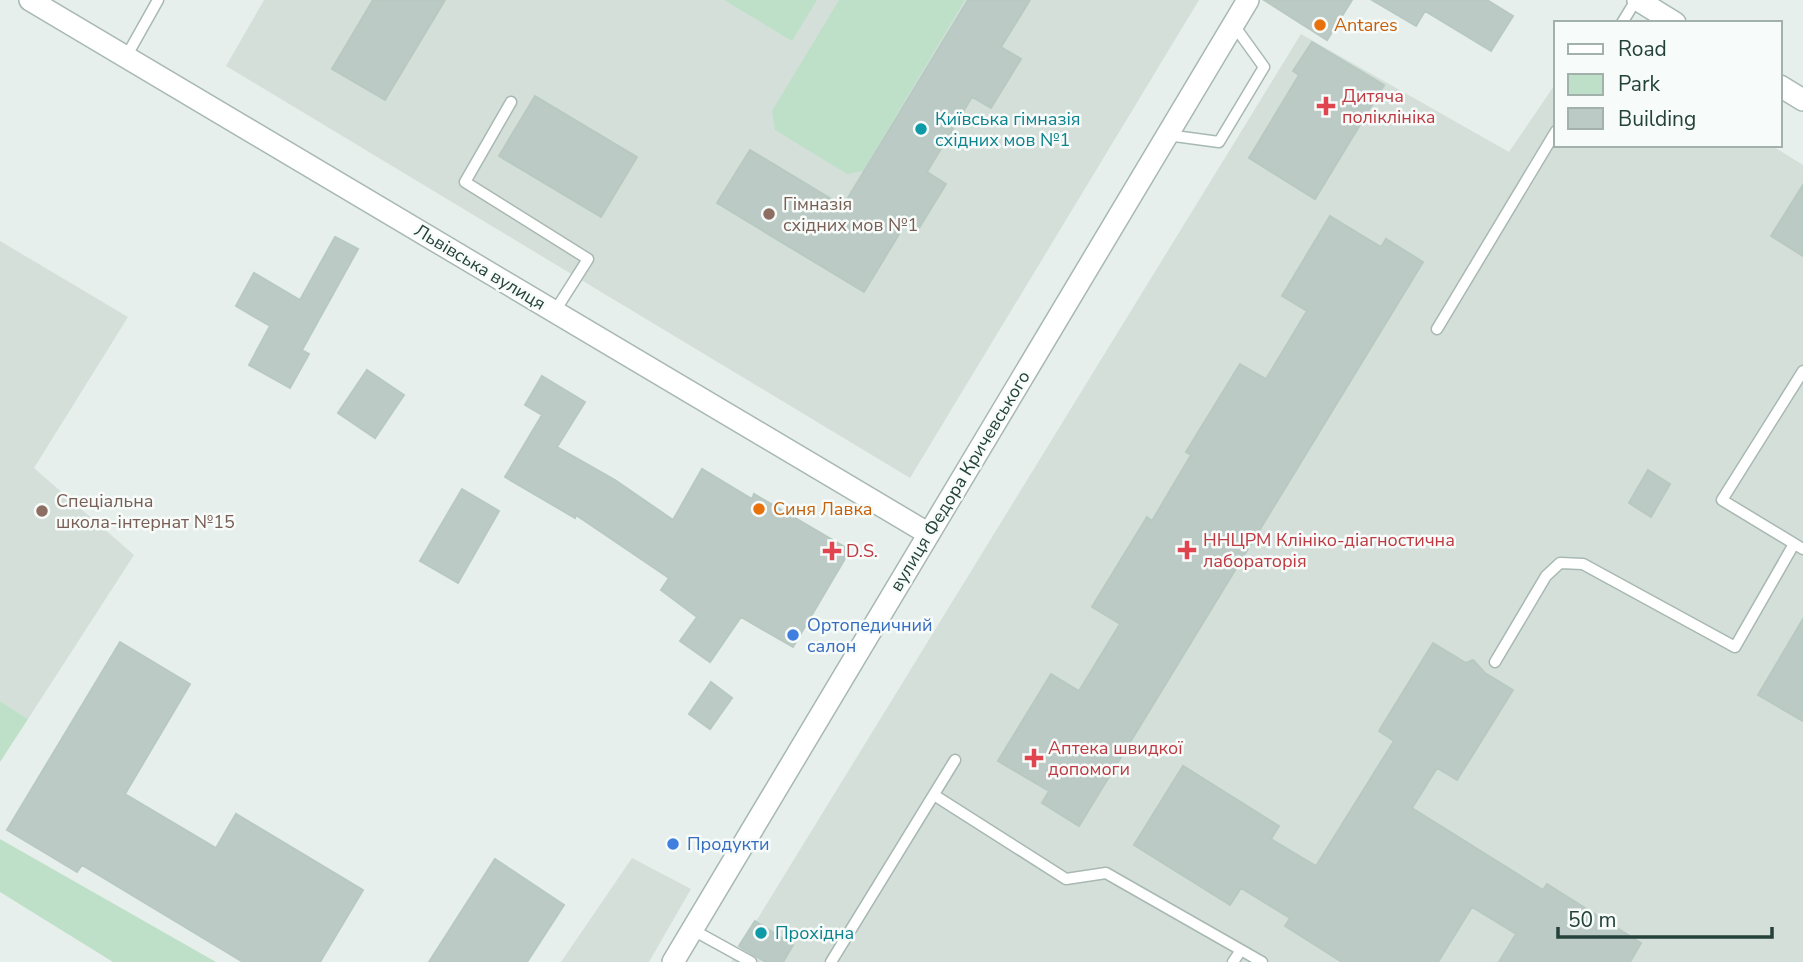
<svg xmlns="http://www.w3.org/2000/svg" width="1803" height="962" viewBox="0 0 1803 962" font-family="'Nunito Sans',sans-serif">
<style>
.built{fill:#d4dfda}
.green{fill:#bfe0c8}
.building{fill:#bbcac4;stroke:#b8c9c2;stroke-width:2}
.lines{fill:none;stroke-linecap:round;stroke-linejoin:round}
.service-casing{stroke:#a8b8b2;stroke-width:13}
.minor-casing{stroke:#a8b8b2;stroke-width:24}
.service{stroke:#fff;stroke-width:10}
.minor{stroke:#fff;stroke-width:21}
.food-dot{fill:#e8710a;stroke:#f7fbf9;stroke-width:2.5}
.health-dot{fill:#e0444e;stroke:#f7fbf9;stroke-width:2.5}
.culture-dot{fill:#0f9aa8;stroke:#f7fbf9;stroke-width:2.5}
.education-dot{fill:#8d6e63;stroke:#f7fbf9;stroke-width:2.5}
.shop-dot{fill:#3f7fe0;stroke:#f7fbf9;stroke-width:2.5}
.labels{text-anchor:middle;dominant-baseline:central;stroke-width:5;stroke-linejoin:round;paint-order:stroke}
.food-label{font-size:18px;fill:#c56008;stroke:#f7fbf9;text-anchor:start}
.health-label{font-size:18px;fill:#be3a42;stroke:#f7fbf9;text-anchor:start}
.culture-label{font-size:18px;fill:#0d838f;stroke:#f7fbf9;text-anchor:start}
.education-label{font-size:18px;fill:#785e54;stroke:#f7fbf9;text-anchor:start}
.street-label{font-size:18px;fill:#24423a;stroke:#f7fbf9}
.shop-label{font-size:18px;fill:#366cbe;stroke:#f7fbf9;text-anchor:start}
</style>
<rect width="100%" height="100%" fill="#e6efeb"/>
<path class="built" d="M264,0h935l-289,478 -684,-412z
M1301,34l208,118 47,-69v62h215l32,20v797h-1072z
M0,241l128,76 -94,151 100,87 -106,164 -28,-18z
M632,858l59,31 -42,73h-88z"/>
<path class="green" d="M724,0h93l-25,41z
M839,0h126l-102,171 -16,3 -72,-44 -3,-19z
M0,701l28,18 -28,43z
M0,839l216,123h-103l-113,-70z"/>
<path class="building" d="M373,0h72l-60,100 -53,-31z
M968,0h62l-29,47 20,12 -30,49 -19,-11 -45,75 19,12 -30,49 -12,-7 -40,66 -147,-89 33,-53 93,56z
M1264,0h88l-25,40z
M1372,0h115l26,16 -22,35 -66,-40 -9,15z
M1312,42l72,43 -69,114 -66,-41 50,-83 -6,-4z
M535,96l102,61 -36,60 -102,-61z
M1803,185v71l-32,-20z
M1330,216l51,31 5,-8 37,23 -344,564 -37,-23 7,-12 -51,-30 53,-87 28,17 41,-67 -28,-17 55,-90 5,4 39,-66 -5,-3 54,-88 26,15 41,-68 -25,-15z
M335,237l23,12 -56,101 7,4 -19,34 -41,-23 21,-39 -34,-20 18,-33 46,27z
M367,370l37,25 -29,43 -37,-25z
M542,376l43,26 -28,45 58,33 58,40 29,-51 50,30 2,-5 96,56 -57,97 -52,-30 -31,45 -30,-21 17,-24 -36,-27 8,-12 -93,-63 -1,3 -70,-41 37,-62 -17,-10z
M1648,470l22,14 -19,33 -22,-14z
M462,489l37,22 -41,72 -38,-22z
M1803,619v102l-45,-26z
M120,642l70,42 -65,110 91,54 20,-34 127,76 -43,72h-77l-161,-97 -5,7 -70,-42z
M1433,643l33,20 7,-3 12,13 28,17 -56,90 -20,-12 -25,40 131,82 4,-6 94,59 -11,19h-131l17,-28 -44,-27 -34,55h-96l-57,-36 5,-8 -49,-30 -11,17 -96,-60 49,-79 96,60 -8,13 45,27 78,-125 -15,-10z
M711,682l21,16 -22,31 -21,-15z
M495,859l69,46 -37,57h-98z
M755,921l38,24 -10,17h-17l-27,-16z"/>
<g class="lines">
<g class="service-casing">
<path id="service" d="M1622,23l14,-23
M126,57l32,-57
M511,102l-46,80 123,77 -33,52
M1167,135l52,7 45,-75 -31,-43
M1437,329l119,-198
M1803,371l-81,129 81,49
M1495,662l51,-86 14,-13 23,1 152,83 59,-103
M934,795l132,84 40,-6 135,77 -8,12
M693,930l58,32
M1241,950l21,12
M831,962l124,-202"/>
</g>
<g class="minor-casing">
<path id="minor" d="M30,0l899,534
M1638,0l37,23
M1780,86l23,14
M673,962l575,-962"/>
</g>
<use href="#service" class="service"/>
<use href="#minor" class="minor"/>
</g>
<g class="food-dot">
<circle cx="1320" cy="25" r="7"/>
<circle cx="759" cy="509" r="7"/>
</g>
<g class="health-dot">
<path d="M1322.5 95.5h7v7h7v7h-7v7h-7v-7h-7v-7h7z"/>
<path d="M1183.5 539.5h7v7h7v7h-7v7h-7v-7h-7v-7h7z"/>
<path d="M828.5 540.5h7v7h7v7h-7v7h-7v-7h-7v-7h7z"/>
<path d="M1030.5 747.5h7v7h7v7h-7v7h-7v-7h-7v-7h7z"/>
</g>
<g class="culture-dot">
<circle cx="921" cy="129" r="7"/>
<circle cx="761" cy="933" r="7"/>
</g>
<g class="education-dot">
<circle cx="769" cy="214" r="7"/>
<circle cx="42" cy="511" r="7"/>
</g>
<g class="shop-dot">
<circle cx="793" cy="635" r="7"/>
<circle cx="673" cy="844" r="7"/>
</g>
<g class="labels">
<g class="food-label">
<text x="1334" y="25">Antares</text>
<text x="773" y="509">Синя Лавка</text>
</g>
<g class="health-label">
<text x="1342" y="96">Дитяча<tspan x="1342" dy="21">поліклініка</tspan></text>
<text x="1203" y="540">ННЦРМ Клініко-діагностична<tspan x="1203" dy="21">лабораторія</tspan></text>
<text x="846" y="551">D.S.</text>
<text x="1048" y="748">Аптека швидкої<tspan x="1048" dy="21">допомоги</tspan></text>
</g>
<g class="culture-label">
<text x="935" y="119">Київська гімназія<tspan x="935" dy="21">східних мов №1</tspan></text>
<text x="775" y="933">Прохідна</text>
</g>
<g class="education-label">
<text x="783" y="204">Гімназія<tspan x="783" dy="21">східних мов №1</tspan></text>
<text x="56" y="501">Спеціальна<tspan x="56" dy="21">школа-інтернат №15</tspan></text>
</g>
<g class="street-label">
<text transform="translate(480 267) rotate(31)">Львівська вулиця</text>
<text transform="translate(960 481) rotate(-59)">вулиця Федора Кричевського</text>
</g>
<g class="shop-label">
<text x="807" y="625">Ортопедичний<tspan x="807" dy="21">салон</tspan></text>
<text x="687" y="844">Продукти</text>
</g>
</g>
<rect x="1554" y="21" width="228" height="126" fill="#f7fbf9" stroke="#a3b1ad" stroke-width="2"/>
<rect x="1568" y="44" width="35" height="10" fill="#ffffff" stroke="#a3b1ad" stroke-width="2"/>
<text x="1618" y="56" font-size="21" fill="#24423a">Road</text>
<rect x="1568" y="74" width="35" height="21" fill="#bfe0c8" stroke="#a3b1ad" stroke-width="2"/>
<text x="1618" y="91" font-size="21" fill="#24423a">Park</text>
<rect x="1568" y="108" width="35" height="21" fill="#bbcac4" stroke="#a3b1ad" stroke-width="2"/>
<text x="1618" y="126" font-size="21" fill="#24423a">Building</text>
<path d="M1558 927v10h214v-10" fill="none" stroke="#24423a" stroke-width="3.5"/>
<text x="1568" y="927" font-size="21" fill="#24423a" stroke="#f7fbf9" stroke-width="5" paint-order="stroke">50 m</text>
</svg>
